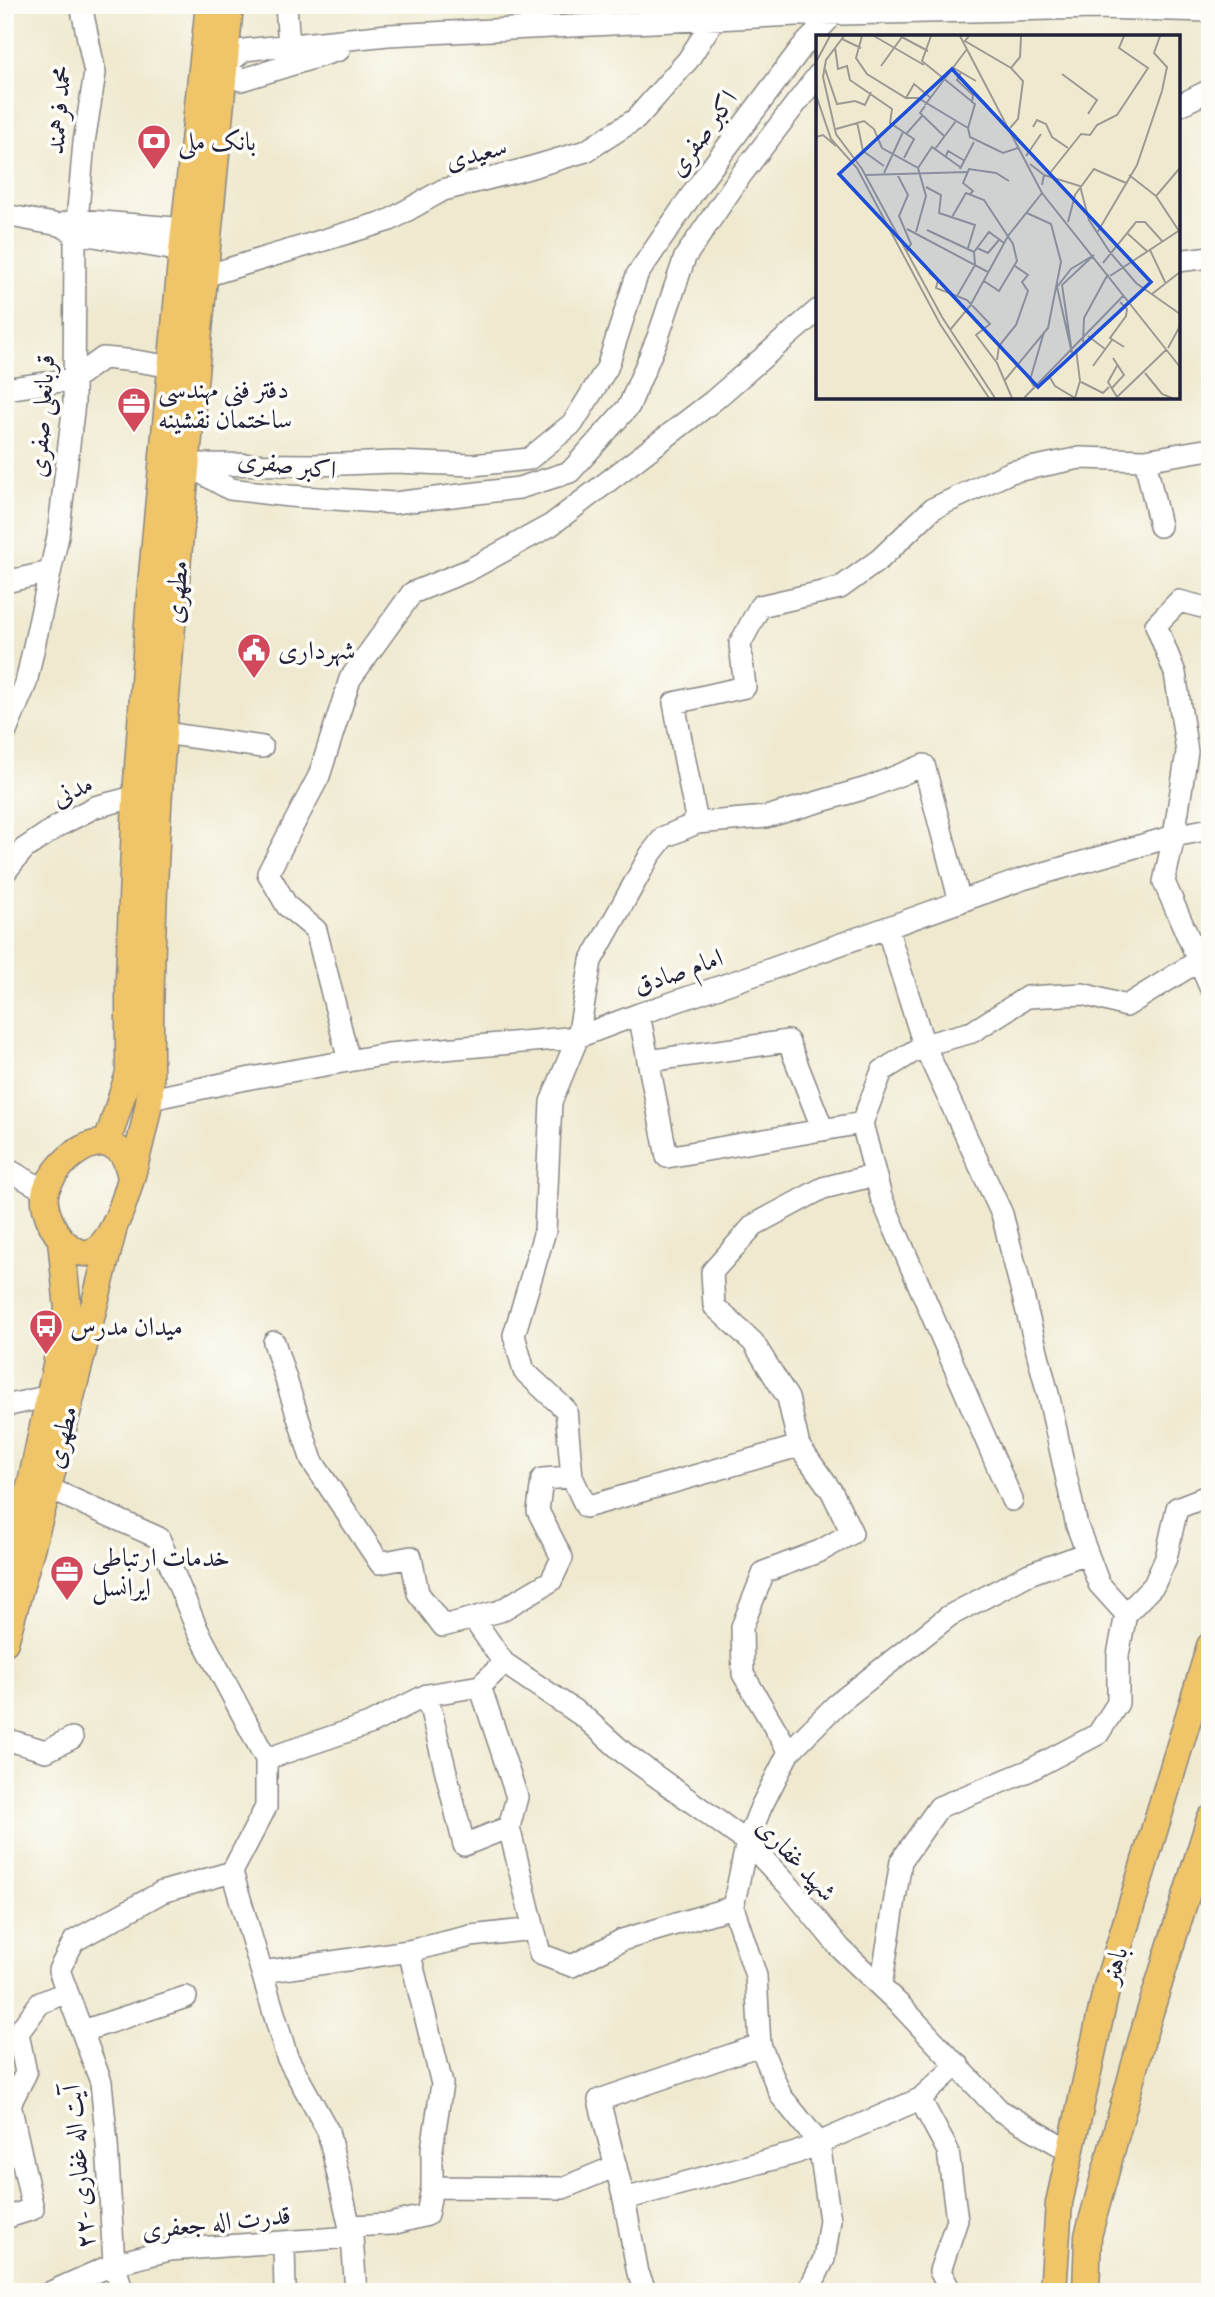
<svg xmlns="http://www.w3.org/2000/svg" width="1215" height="2297" viewBox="0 0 1215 2297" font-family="'EB Garamond',Amiri,serif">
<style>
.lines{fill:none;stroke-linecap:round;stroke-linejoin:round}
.minor-casing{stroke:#888685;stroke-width:24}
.major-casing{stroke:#888685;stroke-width:29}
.minor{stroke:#fff;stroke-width:21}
.major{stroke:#f0c469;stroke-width:26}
.labels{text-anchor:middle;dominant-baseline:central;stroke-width:7;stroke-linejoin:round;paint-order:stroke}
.street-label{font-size:26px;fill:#22223b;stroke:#fdfcf7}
.poi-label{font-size:26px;fill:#22223b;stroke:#fdfcf7;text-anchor:start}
.inset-road{fill:none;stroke:#9d9994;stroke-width:2}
.view{fill:#1d4ed8;fill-opacity:0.15;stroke:#1d4ed8;stroke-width:3.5}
.inset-edge{fill:none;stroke:#22223b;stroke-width:3.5}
</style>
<rect width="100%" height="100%" fill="#fdfcf7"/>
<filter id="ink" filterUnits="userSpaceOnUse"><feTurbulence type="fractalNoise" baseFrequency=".0143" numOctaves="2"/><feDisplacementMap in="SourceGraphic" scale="14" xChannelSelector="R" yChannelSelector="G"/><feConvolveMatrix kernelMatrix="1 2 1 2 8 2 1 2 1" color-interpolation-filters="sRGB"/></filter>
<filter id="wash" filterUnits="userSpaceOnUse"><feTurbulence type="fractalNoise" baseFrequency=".00686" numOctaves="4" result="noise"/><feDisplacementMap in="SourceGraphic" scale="28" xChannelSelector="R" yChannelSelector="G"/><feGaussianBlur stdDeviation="1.57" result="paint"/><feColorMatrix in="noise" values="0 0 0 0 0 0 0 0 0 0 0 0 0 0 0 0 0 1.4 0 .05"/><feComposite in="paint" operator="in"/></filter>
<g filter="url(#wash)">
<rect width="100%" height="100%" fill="#efe9cf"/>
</g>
<g filter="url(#ink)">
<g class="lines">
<g class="minor-casing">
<path id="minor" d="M286,5l3,40
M213,64l12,2 16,14 98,-30
M225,66l19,-16 144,-15 409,-20 300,-7 113,3
M818,75l-77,100 -56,82 -27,80 -29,69 -59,66 -51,16 -125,15 -105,-7 -59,-7 -44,-25 130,1 78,-3 79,3 56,-6 44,-36 34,-55 30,-93 60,-88 105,-140 32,-33
M1178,106l32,-16
M5,215l54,10 17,8 106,18h16
M65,223l12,-3 122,10
M1178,261l32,-4
M205,276l185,-56 53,-30 79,-20 64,-19 50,-32 52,-59 27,-42
M5,389l69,-10 29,-21 33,3 37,6
M1145,460l15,66
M5,582l45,-10
M1210,609l-31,-8 -23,24 19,48 12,79 -13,84 -10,46 46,105
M164,733l98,14
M5,734l21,-51 32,-147 16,-133 1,-159 9,-102 11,-69 -14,-68
M697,823l-23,-120 71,-16 -5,-43 20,-38 80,-18 40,-29 52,-50 79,-37 69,-14 65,2 65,-11
M5,872l19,-23 34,-23 37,-19 55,-14
M887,928l37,117 78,169 47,184 28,128 22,58 27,30
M639,1014l28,143 195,-34
M349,1061l-33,-131 -29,-24 -19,-33 51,-97 31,-97 62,-86 57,-23 82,-45 162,-124 105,-91
M648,1061l140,-20 35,89
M150,1099l101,-21 137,-24 190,-17 61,-23 121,-41 263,-94 151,-43 36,-7
M5,1168l41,23
M274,1342l38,119 68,102 31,-6 7,36 25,33 57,-15 51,-30 11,-23 -24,-47 4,-32 30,-2
M5,1406l45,-10
M799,1446l-213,61 -14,-30 -6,-67 -42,-39 -10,-36 31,-104 6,-129 27,-65 13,-76 59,-106 14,-18 33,-14 69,-6 104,-30 54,-22 36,137
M48,1488l111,50 38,91 69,130v48l-34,65 -70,20 -88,49 -15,29 42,112 6,62 7,120 9,28
M1012,1500l-131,-303 -19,-74 20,-52 42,-26 48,-13 55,-35 56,-3 43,12 72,-45
M473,1618l31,45 80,54 40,36 123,89 43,45 50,61 62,59 97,103 71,41
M480,1686l37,111 -8,30 31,127 32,12 50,-26 111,-33
M427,1695l37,150 45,-18
M5,1739l41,12 26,-13
M789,1752l-46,-78 -1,-47 22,-55 56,-21 32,-18 -20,-41 -33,-46 -11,-48 -35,-56 -39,-36 -2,-34 42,-47 69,-37 52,-13
M266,1759l103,-35 58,-29 53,-9 24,-23
M232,1872l55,185 41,74 24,106 4,55
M262,1972l147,-21 62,-15 62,-7
M881,1986l20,-125 38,-54 89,-36 70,-37 20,-31v-48l8,-41 28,-29 12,-27 11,-50 33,-13
M83,2031l103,-34
M920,2099l28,52 9,69 -17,51 11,21
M432,2187l131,1 53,-22
M624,2199l172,-46 124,-54 38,-35
M5,2218l28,-9 -23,-105 16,-31 -8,-40 22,-30 27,-11
M350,2226l41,-2 36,-9 5,-28v-38l10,-65 -33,-133
M284,2242l1,50
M51,2292l63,-28 55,-14 183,-13
M646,2292l-8,-19 -14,-74 -25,-99 161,-55
M808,2292l16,-33 6,-39 -11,-77 -38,-47 -21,-51 -4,-69 -23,-69 14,-65 14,-35 28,-55 47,-47 113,-89 80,-42 58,-21"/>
</g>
<g class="major-casing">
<path id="major" d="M107,1143l22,-70v-93l7,-185 14,-199 32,-345 27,-246
M131,1178c-2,-9 -4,-20 -11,-27 -25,-24 -66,14 -74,39 -5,16 7,42 19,53 39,38 60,-43 67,-68 6,-24 13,-49 17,-73 2,-14 1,-30 1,-44 0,-27 0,-55 1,-82 2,-72 5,-144 10,-215 19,-253 46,-504 69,-756
M5,1571l26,-88 37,-174 -7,-69
M5,1642l43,-154 65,-257
M1053,2292l6,-89 48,-217 103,-340
M1086,2292l2,-56 57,-208 65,-209"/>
</g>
<use href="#minor" class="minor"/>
<use href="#major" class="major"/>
</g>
</g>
<defs>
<g id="bank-pin" transform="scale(1.75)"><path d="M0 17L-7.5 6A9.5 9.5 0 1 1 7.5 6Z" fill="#d1495b" stroke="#fdfcf7"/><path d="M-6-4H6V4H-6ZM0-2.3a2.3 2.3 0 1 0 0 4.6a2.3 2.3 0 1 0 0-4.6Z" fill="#fff"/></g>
<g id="office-pin" transform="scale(1.75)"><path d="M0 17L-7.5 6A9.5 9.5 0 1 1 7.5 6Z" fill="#d1495b" stroke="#fdfcf7"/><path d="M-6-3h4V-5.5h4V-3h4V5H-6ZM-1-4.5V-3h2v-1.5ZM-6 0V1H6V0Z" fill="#fff"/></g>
<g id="civic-pin" transform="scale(1.75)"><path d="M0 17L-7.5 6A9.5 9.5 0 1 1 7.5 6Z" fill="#d1495b" stroke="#fdfcf7"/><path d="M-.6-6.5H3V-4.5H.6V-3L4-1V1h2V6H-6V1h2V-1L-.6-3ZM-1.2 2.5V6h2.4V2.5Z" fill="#fff"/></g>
<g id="bus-pin" transform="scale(1.75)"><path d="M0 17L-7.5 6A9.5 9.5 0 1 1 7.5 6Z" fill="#d1495b" stroke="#fdfcf7"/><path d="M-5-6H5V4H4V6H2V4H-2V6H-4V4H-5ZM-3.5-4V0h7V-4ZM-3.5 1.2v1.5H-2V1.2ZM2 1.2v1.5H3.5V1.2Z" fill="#fff"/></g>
</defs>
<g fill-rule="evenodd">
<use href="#bank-pin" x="154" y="141"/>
<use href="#office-pin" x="134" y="404"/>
<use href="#civic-pin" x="254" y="650"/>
<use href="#bus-pin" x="46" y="1326"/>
<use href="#office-pin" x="67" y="1572"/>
</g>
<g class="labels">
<g class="street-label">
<text transform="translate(58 110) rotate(-85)">محمد فرهمند</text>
<text transform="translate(702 133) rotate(-54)">اکبر صفری</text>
<text transform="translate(476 153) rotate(-15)">سعیدی</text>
<text transform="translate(41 416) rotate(-86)">قربانعلی صفری</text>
<text transform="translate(287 464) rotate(7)">اکبر صفری</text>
<text transform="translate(176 592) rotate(-85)">مطهری</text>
<text transform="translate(72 790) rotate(-25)">مدنی</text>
<text transform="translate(678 971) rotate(-19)">امام صادق</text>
<text transform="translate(61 1437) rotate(-76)">مطهری</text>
<text transform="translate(797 1859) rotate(47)">شهید غفاری</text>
<text transform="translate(1114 1965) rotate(-74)">باهنر</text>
<text transform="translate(78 2167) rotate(-95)">۲۲- آیت اله غفاری</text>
<text transform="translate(216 2222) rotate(-6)">قدرت اله جعفری</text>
</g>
<g class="poi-label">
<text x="178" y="141">بانک ملی</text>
<text x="158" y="389">دفتر فنی مهندسی<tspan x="158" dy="30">ساختمان نقشینه</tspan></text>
<text x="278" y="650">شهرداری</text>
<text x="70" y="1326">میدان مدرس</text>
<text x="92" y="1557">خدمات ارتباطی<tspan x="92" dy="30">ایرانسل</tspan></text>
</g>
</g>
<g transform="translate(816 35)">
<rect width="364" height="364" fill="#efe9cf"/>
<path class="inset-road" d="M28,1l-18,24 -3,17 13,57 26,35 80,148 53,81M46,1l-6,22 11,16 39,24 8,-14 17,14M58,1l50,29M84,1l28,15M115,1l-9,25 53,43 -7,24 2,9 33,16 15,-5M144,1l82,157 138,174M153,1l-4,5 46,27 12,13 -5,38 -8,9M26,4l19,9M19,12l3,22 9,-3 3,14 42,29 -2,14 24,16 -10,19M0,27l14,-26M65,31l21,-29M136,32l24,14M195,33l9,-11 1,-21M9,34l12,35 18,-3 10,4 6,-13M145,37l-4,8 16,15 -1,8M246,39l35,26 -9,14M0,60l15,44 26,29 83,156 49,74M90,63h12l50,30M109,70l42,-56M109,71l-5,7 24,23M41,87l6,29 21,15M217,92l4,-7 9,4 6,13 16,11M20,94l28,-8 10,8 8,19 36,20 8,28 -10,36M0,95l1,-30M90,99l16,-18M0,102l7,-2 13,11M119,114l21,-28M130,121l2,-5 17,10M210,121l15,-22M214,129l14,11 -2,10M102,133l14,-21 28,20M144,134l14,-27M363,134l-23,27 23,35M68,138l19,-41M234,138l31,-39 9,1 7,-10 20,-10 31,-47 -29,-20 5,-12M81,139l11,21 -9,21 12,28 -4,7M50,140l101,-3M228,140l36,11 9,34 20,31 27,32 44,31M313,140l27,21M110,152l15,8 -2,18 36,12 -7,23M154,159l3,-3 -10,-8 6,-14 27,4 13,8M136,182l14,-24 18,7 29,44 4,17 -18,30 -15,-10M252,187l7,-27 19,-26 32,14M91,194l81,43M111,195l47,22 1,13 -18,31M281,198l40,-68 25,-74 5,-24 -13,-14 6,-17M311,198l21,19M161,213l11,5 11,-13M334,215l16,34M158,217l15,-20 15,11M278,220l-32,30 10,68 -15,-66 14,-18zM287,228l33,-41h9l18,20M113,238l9,7 -2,8 31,12 23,24 -14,11 21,28 15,35M294,241l70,-46M336,259l28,-22M304,267l7,7 -1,7 -16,22 14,9M134,295l20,-24 38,-70 34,-43M272,301l17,13M267,307l1,-24 24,-44M352,313l12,-22M181,325l2,-14 17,-21 12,-34 -6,-9 6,-7 -13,-9M277,331l19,-26M329,338l17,21 10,4M233,341l6,10 20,12 5,-17 -4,-32M189,345l43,-52 13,-66 -10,-38 -24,-11M265,347l22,11 6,-6M219,353l-5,-8 14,-48M295,354l13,-14 -11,-17M301,362l-9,-15 10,-18M208,363l100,-103M300,363l51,-49"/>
<path class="view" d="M136,34l199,213 -113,105 -199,-213z"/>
<rect width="364" height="364" class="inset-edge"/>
</g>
<rect width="1215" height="2297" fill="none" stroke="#fdfcf7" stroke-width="28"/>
</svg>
